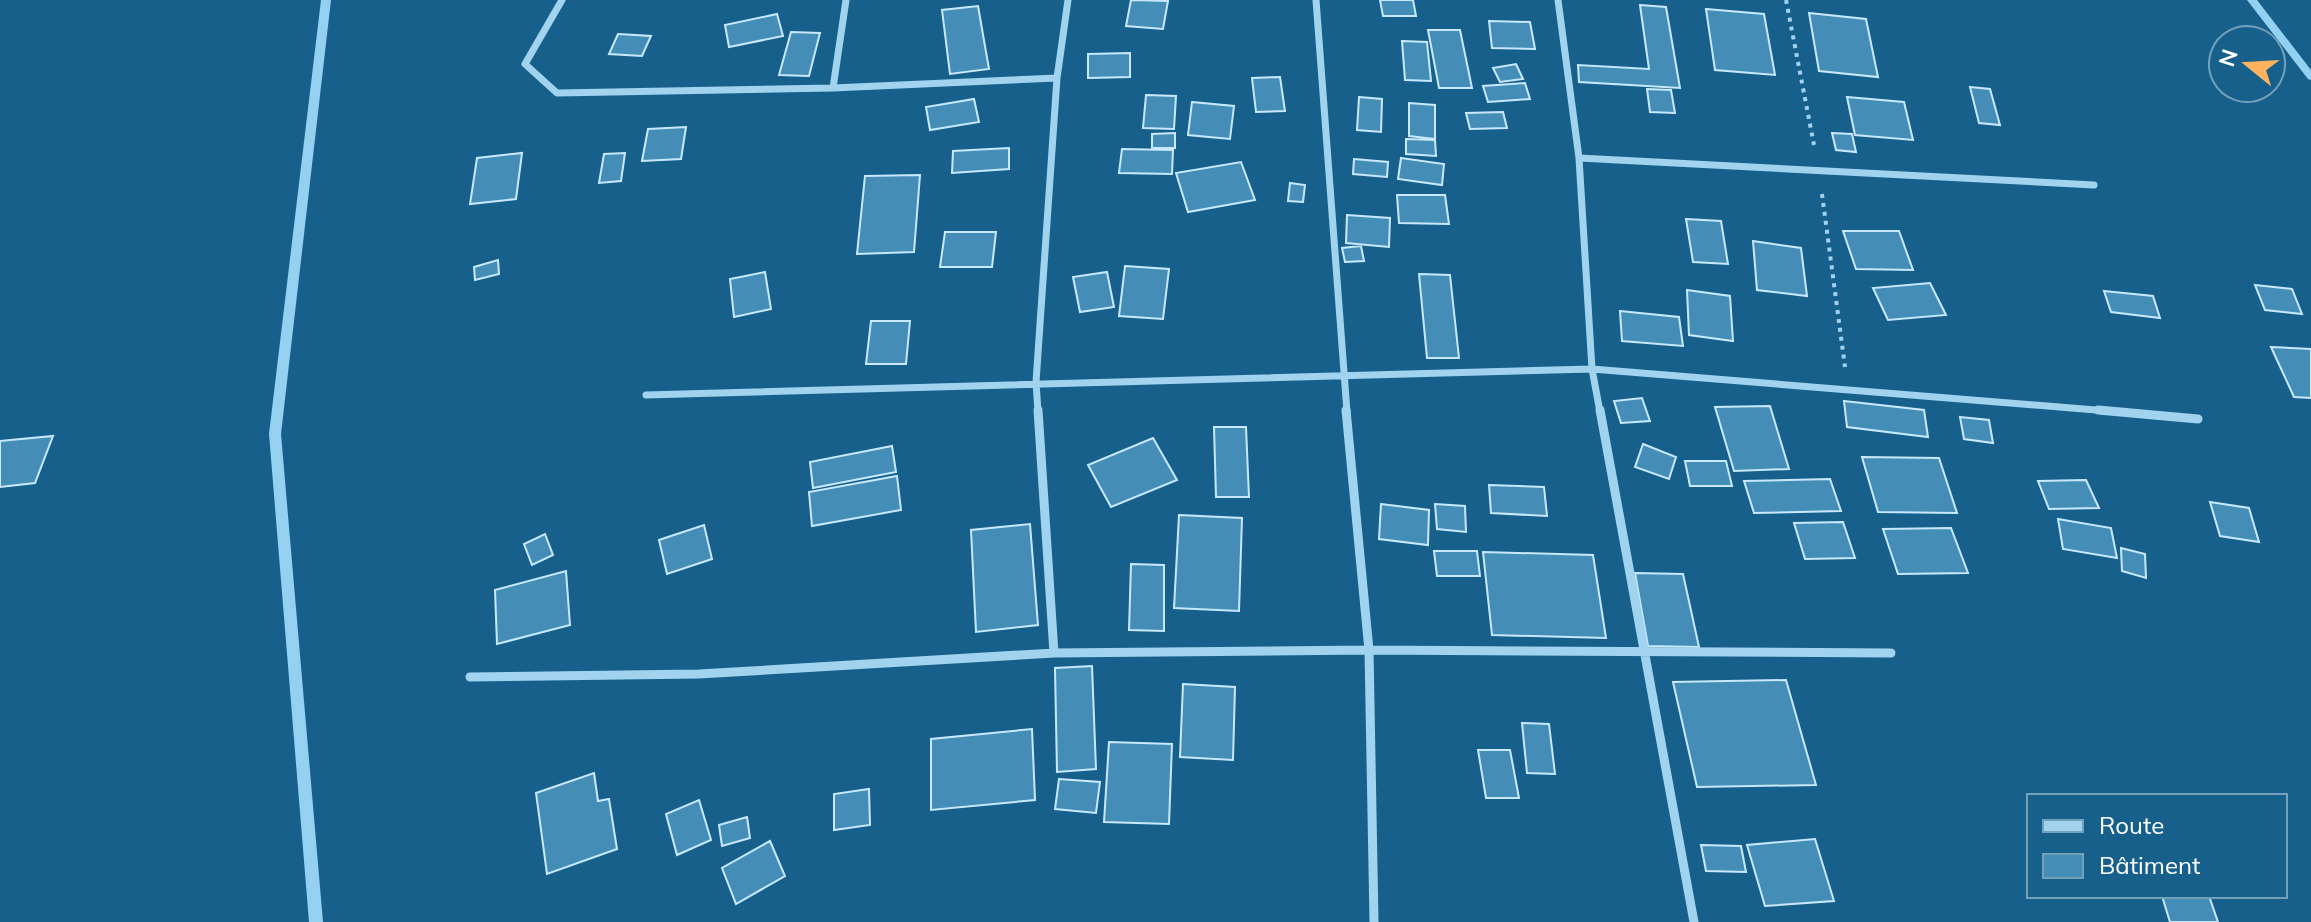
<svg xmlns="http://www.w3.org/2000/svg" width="2311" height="922" viewBox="0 0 2311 922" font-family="Mulish,sans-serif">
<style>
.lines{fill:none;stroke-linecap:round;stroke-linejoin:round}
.stream{fill:#94d1f1;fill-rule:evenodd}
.building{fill:#448db7;stroke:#c8e8fb;stroke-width:2}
.path{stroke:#a1d3ef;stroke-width:4;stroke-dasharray:4 5;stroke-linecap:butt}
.minor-far1{stroke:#a1d3ef;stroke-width:7}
.minor{stroke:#a1d3ef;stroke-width:9}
</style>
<rect width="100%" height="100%" fill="#17608c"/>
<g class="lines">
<path class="stream" d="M321,0h10l-50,434 42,488h-14l-40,-488z
M2247,0h10l54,70v10l-3,-1z"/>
</g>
<path class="building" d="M1131,0l37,1 -5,28 -37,-3z
M1380,0h33l3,16h-33z
M1640,5l26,2 14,81 -101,-6 -1,-17 71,4z
M978,6l11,63 -39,5 -8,-64z
M1706,9l58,5 11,61 -60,-5z
M1809,13l57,6 12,58 -59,-6z
M777,14l6,22 -54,11 -4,-22z
M1489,21l41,1 5,27 -43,-1z
M1428,30h32l12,58h-33z
M791,32l29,1 -11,43 -30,-1z
M618,34l33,2 -9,20 -33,-2z
M1402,41l25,1 4,39 -26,-1z
M1130,53v24l-42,1v-24z
M1516,64l7,15 -23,3 -7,-14z
M1280,77l5,34 -29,1 -4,-34z
M1525,83l5,16 -42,3 -5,-16z
M1970,87l20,2 10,36 -21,-2z
M1647,89l24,1 4,23 -25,-1z
M1146,95l30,1 -2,33 -31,-1z
M1359,97l23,2 -1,33 -24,-2z
M1847,97l57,5 9,38 -58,-5z
M974,99l5,23 -49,8 -4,-23z
M1192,102l42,4 -4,33 -42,-4z
M1409,103l26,2v34l-26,-3z
M1503,112l4,16 -37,1 -4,-16z
M686,127l-5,32 -39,2 6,-32z
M1175,133v15h-23v-14z
M1832,133l20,1 4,18 -20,-2z
M1406,139l29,1 1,16 -30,-2z
M1009,148v21l-57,4 1,-22z
M1122,149l51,1 -1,24 -53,-1z
M522,153l-6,46 -46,5 7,-46z
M625,153l-4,28 -22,2 5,-29z
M1401,158l43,6 -2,21 -44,-6z
M1354,159l34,3 -1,15 -34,-3z
M1241,162l14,38 -67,12 -12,-39z
M920,175l-6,77 -57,2 8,-78z
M1290,183l15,2 -2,17 -15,-1z
M1397,195h48l4,29 -50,-1z
M1347,215l43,3 -1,29 -43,-4z
M1686,219l35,2 7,43 -35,-2z
M1843,231h56l14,39 -57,-1z
M945,232h51l-4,35h-52z
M1753,241l48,7 6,48 -50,-6z
M1361,246l3,15 -19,1 -3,-14z
M498,260l1,14 -24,6 -1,-13z
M1125,266l44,3 -6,50 -44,-3z
M765,272l6,37 -37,8 -4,-38z
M1107,272l7,35 -34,5 -7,-35z
M1419,274l31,1 9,83h-32z
M1930,283l16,32 -58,5 -15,-32z
M2255,285l37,4 10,25 -37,-4z
M1687,290l43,6 3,45 -44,-6z
M2104,291l49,5 7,22 -49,-6z
M1620,311l59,6 4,29 -61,-5z
M871,321h39l-4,43h-40z
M2271,347l40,2v49l-17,-1z
M1642,398l8,23 -29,2 -7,-22z
M1844,401l80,9 4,27 -81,-10z
M1770,406l19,63 -55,2 -19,-64z
M1960,417l29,3 4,23 -29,-4z
M1214,427h32l3,70h-33z
M53,436l-18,47 -35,4v-46z
M1153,438l24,42 -66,27 -23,-42z
M1643,444l33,13 -7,22 -34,-12z
M892,446l4,26 -83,16 -3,-26z
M1862,457l77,1 18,55 -79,-1z
M1685,461h41l6,25h-42z
M897,476l4,34 -89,16 -3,-34z
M1830,479l11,32 -87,2 -10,-32z
M2086,480l13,28 -50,1 -11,-28z
M1489,485l55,2 3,29 -56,-3z
M2210,502l39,6 10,34 -39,-6z
M1381,504l48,6 -1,35 -49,-6z
M1435,504l30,2 1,26 -29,-3z
M1179,515l63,3 -3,93 -65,-3z
M2058,519l53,9 6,30 -54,-9z
M1843,522l12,36 -50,1 -11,-36z
M1030,524l8,101 -62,7 -5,-102z
M704,525l8,34 -45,15 -8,-34z
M1951,528l17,45 -70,1 -15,-45z
M545,534l8,21 -21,10 -8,-21z
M2121,548l24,6 1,24 -24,-7z
M1434,551h43l3,25h-43z
M1483,552l110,3 13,83 -114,-3z
M1131,564l33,1v66l-35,-1z
M566,571l4,54 -73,19 -2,-54z
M1635,573l48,1 16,73 -51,-1z
M1092,666l4,103 -39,3 -2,-104z
M1786,680l30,105 -119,2 -24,-105z
M1183,684l52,3 -2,73 -53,-3z
M1522,723l27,1 6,50 -28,-1z
M1032,729l3,71 -104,10v-71z
M1109,742l63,2 -3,80 -65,-2z
M1478,750h32l9,48h-33z
M594,773l4,28 11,-2 8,50 -70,25 -11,-81z
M1059,779l41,3 -4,31 -41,-4z
M869,789l1,36 -36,5v-36z
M699,800l12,40 -34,15 -11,-41z
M747,817l3,21 -28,8 -3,-21z
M1815,839l19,62 -69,5 -18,-61z
M770,841l15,35 -49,28 -14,-36z
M1701,845l40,1 5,26 -40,-1z
M2162,896h47l9,26h-48z"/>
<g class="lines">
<path class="path" d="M1786,0l28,145
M1822,194l23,173"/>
<path class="minor-far1" d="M562,0l-37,64 32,29 276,-5 224,-10
M1316,0l31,412
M1558,0l21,158 13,211 8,43
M833,88l13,-88
M1579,158l515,27
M646,395l946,-26 528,43
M1038,412l-2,-30 21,-304 11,-78"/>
<path class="minor" d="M1038,410l16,243
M1346,410l23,240 5,272
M1600,410l94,512
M2098,410l100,9
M470,677l229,-3 355,-21 315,-3 522,3"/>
</g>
<rect x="2027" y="794" width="260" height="104" fill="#17608c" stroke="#74a0ba" stroke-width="2"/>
<rect x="2043" y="820" width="40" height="12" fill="#a1d3ef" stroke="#74a0ba" stroke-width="2"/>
<text x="2099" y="834" font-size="24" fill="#ffffff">Route</text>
<rect x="2043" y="854" width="40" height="24" fill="#448db7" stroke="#74a0ba" stroke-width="2"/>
<text x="2099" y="874" font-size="24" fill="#ffffff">Bâtiment</text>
<g transform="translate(2247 64) rotate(288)"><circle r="38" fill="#17608c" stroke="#74a0ba" stroke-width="2"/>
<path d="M0-6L14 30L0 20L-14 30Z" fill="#ffb35f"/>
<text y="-12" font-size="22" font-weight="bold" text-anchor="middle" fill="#ffffff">N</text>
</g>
</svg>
